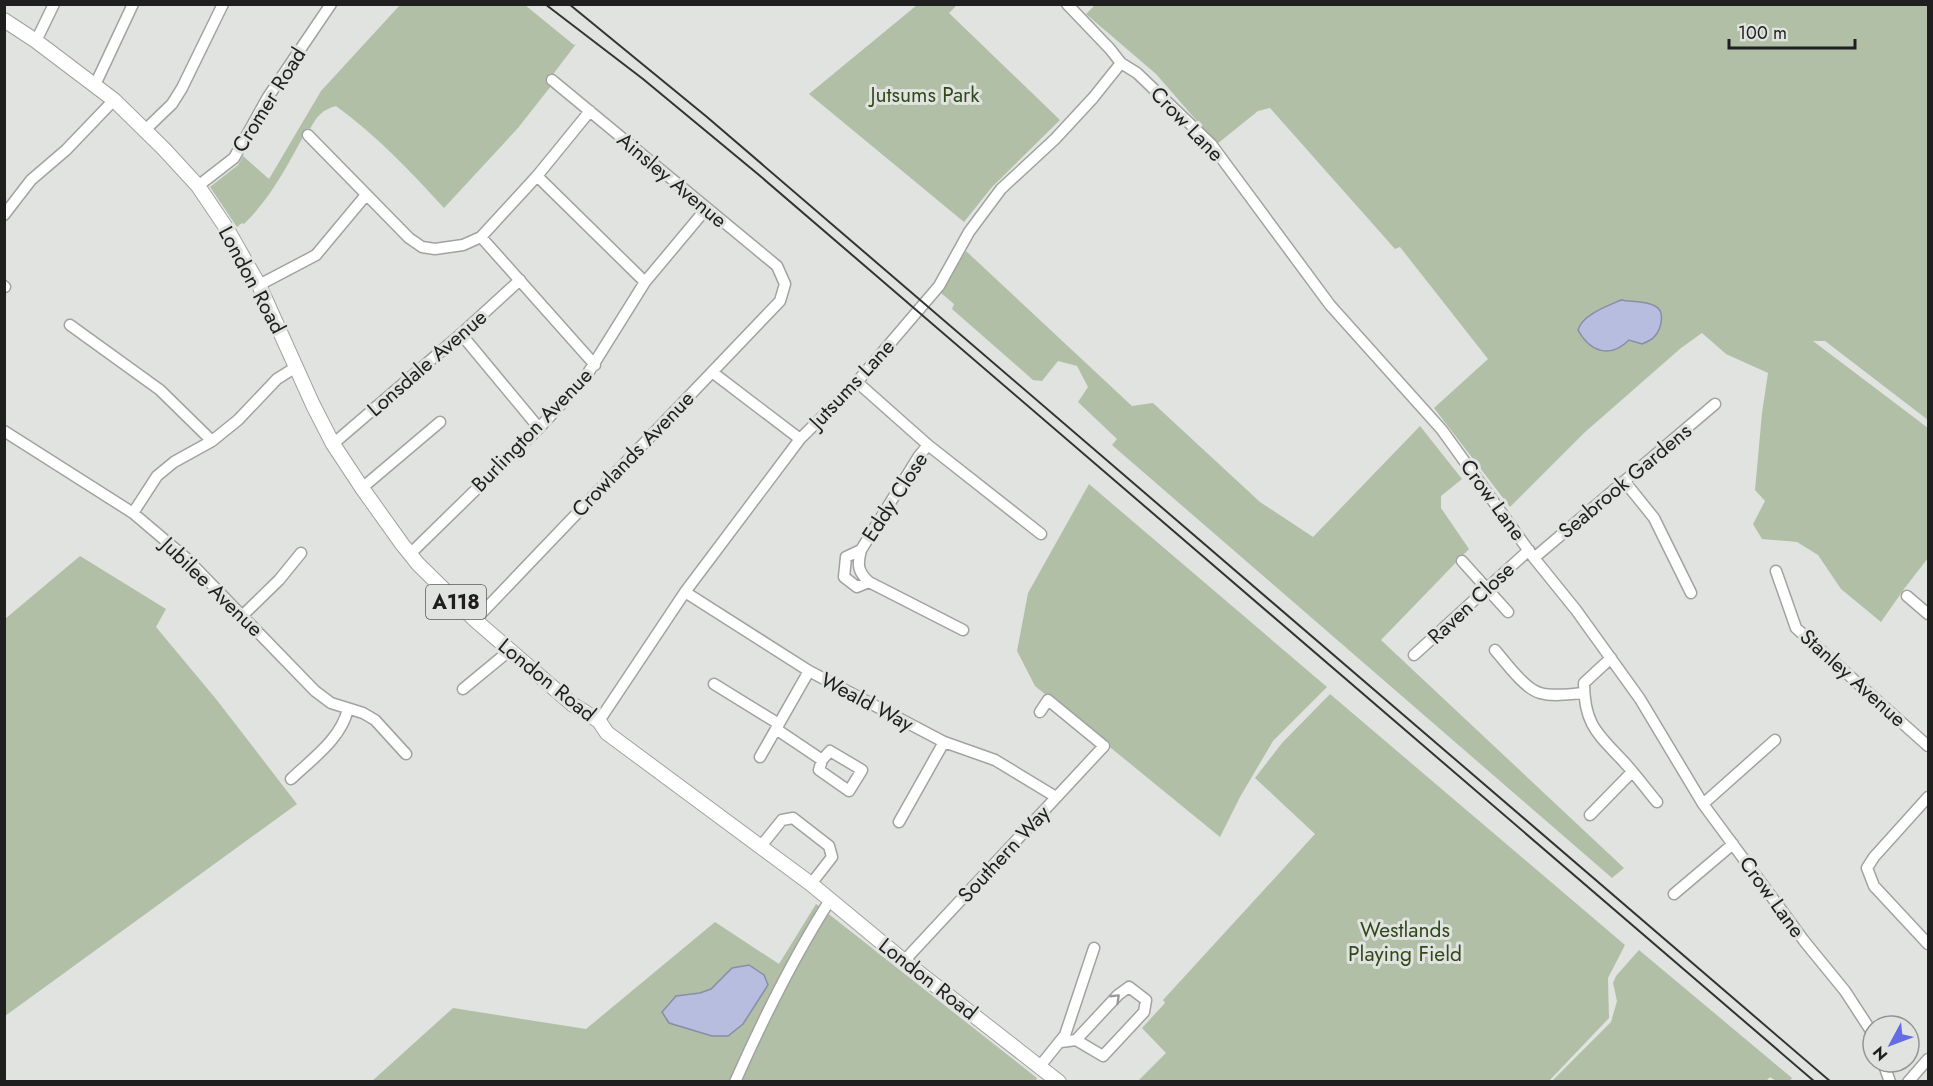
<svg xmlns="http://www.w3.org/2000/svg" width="1933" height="1086" viewBox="0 0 1933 1086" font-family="Jost,sans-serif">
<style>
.green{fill:#b1bfa7}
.water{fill:#b6bddf;stroke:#888ea5;stroke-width:1.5}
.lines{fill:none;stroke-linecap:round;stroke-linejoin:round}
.minor-casing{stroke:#a1a3a0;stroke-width:13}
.major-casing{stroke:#a1a3a0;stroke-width:16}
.minor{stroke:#fff;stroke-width:10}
.major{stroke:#fff;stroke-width:14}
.rail{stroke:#323432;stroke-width:2}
.oneway{stroke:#9a9a9a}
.labels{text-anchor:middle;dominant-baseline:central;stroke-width:6;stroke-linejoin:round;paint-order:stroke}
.shield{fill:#e1e3e0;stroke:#585a58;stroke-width:1.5}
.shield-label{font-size:20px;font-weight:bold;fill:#1e1f1e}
.park-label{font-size:21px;fill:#314919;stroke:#e1e3e0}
.street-label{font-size:21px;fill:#1e1f1e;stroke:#e1e3e0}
</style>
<rect width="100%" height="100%" fill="#e1e3e0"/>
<path class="green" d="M1096,4l832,1v415l-103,-79h-12l115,87v130l-24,31 -23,33 -40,-33 -23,-34 -21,-13 -35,-3 -9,-15 12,-23 -10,-11 7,-77 6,-40 -42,-19 -24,-21 -21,15 -97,85 -74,74 -76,-99 54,-49 -88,-112 -5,2 -125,-141 -12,3 -41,33 -61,-70 -70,-60z
M400,5h125l49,40 2,-1 -22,29 -5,11 2,2 -33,42 -74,80c-33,-36 -69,-74 -108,-102 -14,4 -19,10 -26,23l-2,-1c-19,34 -36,69 -64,96l-2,-1 -5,4 -27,-40 28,-22 5,-9 26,23 52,-88z
M917,5h40l-8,8 111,107 -68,67 -28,35 -155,-128z
M966,251l166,155 21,-3 107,99 53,35 107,-111 42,53 -21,17v12l28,41 -88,91 243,228 -12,10 -500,-433 5,-6 -39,-37 10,-15 -11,-21 -19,-5 -16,20 -9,-1 -81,-71 2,-5 -13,-11z
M1089,484l238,203 -54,54 -33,56 -20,40 -185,-151 -18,-35 11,-58z
M80,556l86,53 -10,18 60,72 81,105 -292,212v-397z
M1330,694l295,251 -17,33 1,40 -60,63h-411l28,-28 -24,-25 23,-25 -2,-3 152,-166 -60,-56 27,-35z
M816,904l221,174 -2,4h-664l82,-74 133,21 129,-107 64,42z
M1639,950l153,128 -2,3h-14l-6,-4 -5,5 -213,-1 59,-59 6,-21 -4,-18 3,-7z"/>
<path class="water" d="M1621,300c10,2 25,1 34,6 11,5 6,23 0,30 -3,4 -8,6 -13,8l-13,-4c-19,19 -39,12 -51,-10 4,-15 29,-24 43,-30z
M749,965l15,10 4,10 -25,39 -15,12h-16l-43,-13 -7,-11 14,-16 24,-3 11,-4 21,-21z"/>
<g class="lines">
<g class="minor-casing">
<path id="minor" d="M1067,4l43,45 11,14 16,10 74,71 119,161 112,125 92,128 42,52 64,89 63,105 102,138 40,49 28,43
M36,41l18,-37
M95,85l38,-81
M145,130l27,-26 10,-16 41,-84
M308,135l101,103 13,9 13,2 28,-4 18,-8 56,-61 53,-65
M537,176l108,106
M198,186l36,-28 34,-61 63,-93
M4,215l27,-35 35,-30 48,-50
M481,237l114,128
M259,285l57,-30 50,-60
M4,286l1,1
M70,325l90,65 52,51
M461,334l78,94
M712,372l88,67
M857,382l71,63 113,89
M4,431l129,82 53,45 129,133 16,12 32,10 12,7 31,34
M333,444l128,-110 59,-54
M928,445l-9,11 -58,94c-4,15 -3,22 8,32l94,48
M1625,482l29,36 37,75
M362,488l78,-66
M133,513l24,-37 17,-14 38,-21 26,-21 39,-41 19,-12
M861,550l-15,7 -2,20 13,10 12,-5
M410,554l129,-126 46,-50 60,-96 61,-73
M1534,558l181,-154
M1462,561l46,51
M1776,571l20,57 132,118
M685,592l124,79 135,71 51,18 61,37
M1907,596l21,18
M242,616l37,-36 22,-27
M475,620l305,-319 5,-17 -8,-18 -225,-186
M1495,650c11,13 30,39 45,43 14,4 29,1 44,0
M1414,655l115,-105
M1611,658l-27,25c0,42 14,51 40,79 12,13 22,27 33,40
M714,684l65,40
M463,689l46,-38
M599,721l86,-129 115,-153 57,-57 82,-96 30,-54 32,-43 54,-50 38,-41 28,-35
M776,729l46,31 8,-9 32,19 -13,21 -30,-21 3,-10
M760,757l49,-86
M291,779c21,-20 50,-40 57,-70
M1928,797l-54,60 -7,11 7,18 54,58
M1703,804l72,-64
M1590,815l42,-43
M899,822l45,-80
M761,846l21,-26 11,-2 36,28 3,11 -21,27
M1674,894l59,-50
M904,961l200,-215 -56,-46 -8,12
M1061,1042l15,-2 42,-45 11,-8 17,13 -2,12 -41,44 -27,-16
M1883,1062l7,20
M1040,1066l25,-31 29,-87
M735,1082c28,-63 58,-124 95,-182
M1908,1082l20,-23"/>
</g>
<g class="major-casing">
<path id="major" d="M4,20l32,21 78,59 50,49 34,37 29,43 32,56 54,120 20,39 29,44 40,56 16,20 57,56 97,84 27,17 8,12 204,151 93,77 155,121"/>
</g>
<use href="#minor" class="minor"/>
<use href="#major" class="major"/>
<path class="rail" d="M545,4l98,75 116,96 1056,907
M569,4l138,113 1124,965"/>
</g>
<defs><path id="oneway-chevron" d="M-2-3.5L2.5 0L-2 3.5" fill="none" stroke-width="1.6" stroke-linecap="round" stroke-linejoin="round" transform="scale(1.5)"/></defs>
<use class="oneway" href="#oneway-chevron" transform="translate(1116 998) rotate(-44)"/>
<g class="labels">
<rect class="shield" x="426" y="585" width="60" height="34" rx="4.5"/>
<g class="shield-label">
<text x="456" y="602">A118</text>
</g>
<g class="park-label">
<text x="925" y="95">Jutsums Park</text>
<text x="1405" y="930">Westlands<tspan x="1405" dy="24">Playing Field</tspan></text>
</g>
<g class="street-label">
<text transform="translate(269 100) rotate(-58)">Cromer Road</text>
<text transform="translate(1187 124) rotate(46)">Crow Lane</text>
<text transform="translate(672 180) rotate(40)">Ainsley Avenue</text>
<text transform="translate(252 280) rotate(62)">London Road</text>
<text transform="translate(427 363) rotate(-41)">Lonsdale Avenue</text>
<text transform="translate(852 384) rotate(-47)">Jutsums Lane</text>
<text transform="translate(532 430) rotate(-46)">Burlington Avenue</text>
<text transform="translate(633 454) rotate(-46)">Crowlands Avenue</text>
<text transform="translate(1625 481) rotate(-40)">Seabrook Gardens</text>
<text transform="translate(895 497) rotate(-57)">Eddy Close</text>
<text transform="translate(1493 500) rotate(54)">Crow Lane</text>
<text transform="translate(212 587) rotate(44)">Jubilee Avenue</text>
<text transform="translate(1471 603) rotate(-43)">Raven Close</text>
<text transform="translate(1853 678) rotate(42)">Stanley Avenue</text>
<text transform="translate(547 680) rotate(39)">London Road</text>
<text transform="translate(867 702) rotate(28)">Weald Way</text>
<text transform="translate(1004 854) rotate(-47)">Southern Way</text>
<text transform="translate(1772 897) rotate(54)">Crow Lane</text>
<text transform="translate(928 979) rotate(38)">London Road</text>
</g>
</g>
<rect width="1933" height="1086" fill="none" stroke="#1e1f1e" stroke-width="12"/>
<g transform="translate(1891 1044) rotate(229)"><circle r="28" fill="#e1e3e0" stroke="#939592" stroke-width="1.5"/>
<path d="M0-4.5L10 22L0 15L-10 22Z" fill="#646ce5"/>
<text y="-9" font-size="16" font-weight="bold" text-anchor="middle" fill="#1e1f1e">N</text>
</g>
<path d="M1729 39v9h126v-9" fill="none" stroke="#1e1f1e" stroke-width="3"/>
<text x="1738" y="39" font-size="18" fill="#1e1f1e" stroke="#e1e3e0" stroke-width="4.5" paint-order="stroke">100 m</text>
</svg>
